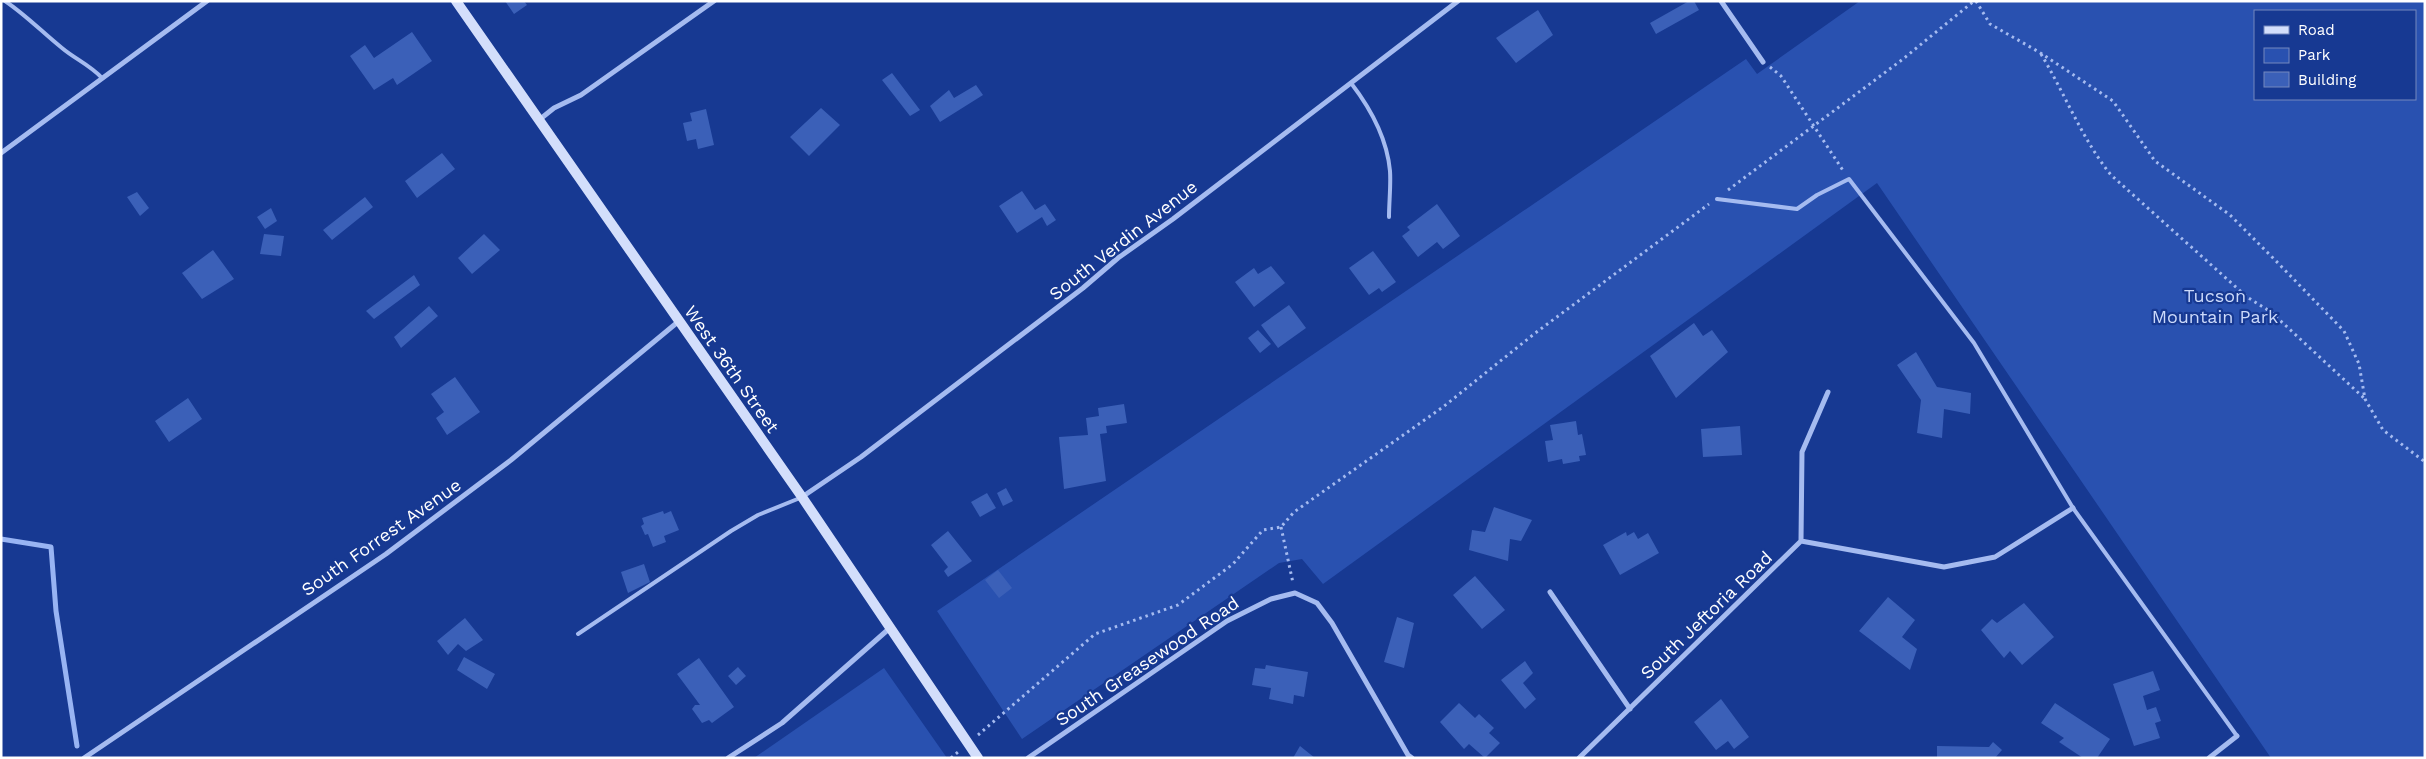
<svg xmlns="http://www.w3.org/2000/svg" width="2426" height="759" viewBox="0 0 2426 759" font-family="'Work Sans',sans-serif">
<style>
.green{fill:#2951b0;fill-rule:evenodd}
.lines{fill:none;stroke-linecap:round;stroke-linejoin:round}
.stream{stroke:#98b4f3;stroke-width:5}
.building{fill:#3b60b8}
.path{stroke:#a5bbf0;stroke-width:3;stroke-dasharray:2.5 4;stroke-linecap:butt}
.lane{stroke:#a5bbf0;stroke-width:4}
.street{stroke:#a5bbf0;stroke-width:5}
.secondary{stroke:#d3defb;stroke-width:10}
.labels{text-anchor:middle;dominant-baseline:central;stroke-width:4.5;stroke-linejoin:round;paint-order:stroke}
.street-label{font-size:18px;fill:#fff;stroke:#173992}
.park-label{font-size:18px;fill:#ccdafb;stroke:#173992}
</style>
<rect width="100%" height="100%" fill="#173992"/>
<path class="green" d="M1860,1h565v757h-154l-394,-575 -554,401 -21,-25 -23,4 -257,176 -85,-128 809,-552 11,15zM2255,11h160v88h-160z
M884,668l63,90h-193z"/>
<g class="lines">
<path class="stream" d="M1,539l50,8 5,64 21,135"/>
</g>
<path class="building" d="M505,1h19l3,4 -13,9z
M1689,1h5l5,9 -43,24 -6,-11z
M1538,10l15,25 -37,28 -20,-25z
M412,32l20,29 -35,24 -4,-7 -19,12 -24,-34 15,-11 9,13z
M892,73l28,37 -10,6 -28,-36z
M976,85l7,10 -43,27 -10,-16 19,-16 5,8z
M821,108l19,17 -31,31 -19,-19z
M706,109l8,36 -16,4 -2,-10 -9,2 -4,-18 9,-2 -2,-8z
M442,153l13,16 -38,29 -12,-17z
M1022,191l13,19 10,-6 11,16 -9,6 -5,-9 -25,16 -18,-27z
M137,192l12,16 -9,8 -13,-19z
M365,197l8,10 -41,33 -9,-10z
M1437,204l23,32 -17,13 -6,-7 -19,15 -16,-21 8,-6 -3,-3z
M271,208l6,13 -12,8 -8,-12z
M264,234l20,2 -3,20 -21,-2z
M484,234l16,16 -28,24 -14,-16z
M213,250l21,29 -32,20 -20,-26z
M1373,251l23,31 -14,10 -3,-4 -10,7 -20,-27z
M1271,266l14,17 -31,24 -19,-25 19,-14 4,6z
M414,275l6,10 -46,34 -8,-8z
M1289,305l17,23 -28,20 -17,-23z
M429,306l9,10 -37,32 -7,-11z
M1694,323l9,13 9,-6 16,22 -52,46 -26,-42z
M1258,330l13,14 -11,9 -12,-15z
M1916,352l21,35 34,6 -1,21 -26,-5 -2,29 -25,-5 4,-33 -24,-35z
M455,377l25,35 -33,23 -11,-17 8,-6 -13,-18z
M188,398l14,21 -33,23 -14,-21z
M1124,404l3,19 -21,3 1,7 -7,1 6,47 -42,8 -5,-52 29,-2 -2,-17 13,-2 -1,-8z
M1576,421l2,14 4,-1 4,21 -7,1 1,5 -17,3 -1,-5 -14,3 -3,-21 8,-1 -3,-15z
M1740,426l2,29 -39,2 -2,-28z
M1006,488l7,13 -10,5 -6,-13z
M987,493l9,15 -16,9 -9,-15z
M1494,507l38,13 -11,21 -11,-2 -2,22 -39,-11 3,-20 13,2z
M663,511l1,3 7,-3 8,19 -15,6 2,6 -13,5 -5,-13 -3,1 -4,-9 3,-2 -2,-6z
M948,531l24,30 -24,16 -4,-6 4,-4 -17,-22z
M1626,532l1,4 7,-4 4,7 10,-6 11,20 -39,22 -17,-30z
M644,564l6,18 -22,11 -7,-21z
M998,570l14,18 -13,10 -14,-18z
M1475,576l30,34 -23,19 -29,-34z
M1888,597l27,23 -13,17 15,12 -7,21 -51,-39z
M2024,603l30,34 -32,28 -12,-14 -6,7 -23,-28 11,-11 5,4z
M1397,617l17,6 -10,45 -20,-6z
M465,618l18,22 -17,11 -8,-7 -10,11 -11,-14z
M464,657l31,17 -8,15 -30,-19z
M699,658l35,49 -22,16 -3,-3 -7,3 -10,-14 3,-4h5l-23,-31z
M1525,661l8,12 -10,10 13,16 -11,10 -24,-29z
M1266,665l42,7 -4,25 -10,-2 -1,9 -24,-5 2,-11 -19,-3 3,-17 10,1z
M738,667l8,9 -10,9 -8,-9z
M2153,671l7,19 -17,6 4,14 9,-3 5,14 -6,2 5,15 -26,8 -21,-62z
M1721,699l28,38 -15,12 -6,-8 -12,9 -22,-28z
M1459,703l16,15 4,-4 15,14 -5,5 11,10 -15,15 -16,-14 -5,5 -24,-27z
M2055,703l55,36 -13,19h-14l-24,-16 5,-4 -23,-15z
M1993,742l9,8 -7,8h-58v-12l52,1z
M1300,746l15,12h-22z"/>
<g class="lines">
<path class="path" d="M1976,1l14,23 49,28 74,49 42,60 75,54 46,46 68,70 15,33 6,35 18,31 42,32
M2041,54c24,40 41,85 70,121l136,122 24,15 94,87
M1770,67l11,9 63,96
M1728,190l175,-131 71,-58
M1281,527l12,56
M978,735l117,-101 83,-29 55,-41 30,-34 18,-3 13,-15 149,-105 91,-73 175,-130
M951,758l7,-6"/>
<path class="lane" d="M5,1c21,14 37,31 57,47 13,11 28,17 40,30
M1351,83c20,26 36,55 39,88 1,15 -1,31 -1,46
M1717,199l80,10 20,-14 32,-16 125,164 99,165 164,228
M578,634l153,-103 27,-16 42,-17"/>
<path class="street" d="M1721,1l42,61
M539,120l15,-12 27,-13 133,-94
M1,153l206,-152
M802,497l59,-40 222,-169 35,-30 55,-39 285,-218
M1801,541l1,-89 26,-60
M1550,592l80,117
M84,758l302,-204 125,-94 168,-139
M728,758l54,-35 109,-96
M1028,758l199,-137 44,-22 24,-6 22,10 15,20 76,132 4,3
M1579,758l222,-217 143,26 51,-10 78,-49
M2209,758l28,-22"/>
<path class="secondary" d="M456,1l346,496 176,261"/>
</g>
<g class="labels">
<g class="street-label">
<text transform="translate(1123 240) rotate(-38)">South Verdin Avenue</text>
<text transform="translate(732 369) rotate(55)">West 36th Street</text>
<text transform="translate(381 537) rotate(-35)">South Forrest Avenue</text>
<text transform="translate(1706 615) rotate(-44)">South Jeftoria Road</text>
<text transform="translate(1147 661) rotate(-34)">South Greasewood Road</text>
</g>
<g class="park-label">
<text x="2215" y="295">Tucson<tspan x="2215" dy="21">Mountain Park</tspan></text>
</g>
</g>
<rect width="2426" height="759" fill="none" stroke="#ffffff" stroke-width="5"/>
<rect x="2254" y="10" width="162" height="90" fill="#173992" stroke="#7488be"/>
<rect x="2264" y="26" width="25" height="8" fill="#d3defb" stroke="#7488be"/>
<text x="2298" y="35" font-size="15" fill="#ffffff">Road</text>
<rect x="2264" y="48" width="25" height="15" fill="#2951b0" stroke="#7488be"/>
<text x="2298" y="60" font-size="15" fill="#ffffff">Park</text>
<rect x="2264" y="72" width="25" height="15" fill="#3b60b8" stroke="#7488be"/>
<text x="2298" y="85" font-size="15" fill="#ffffff">Building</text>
</svg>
